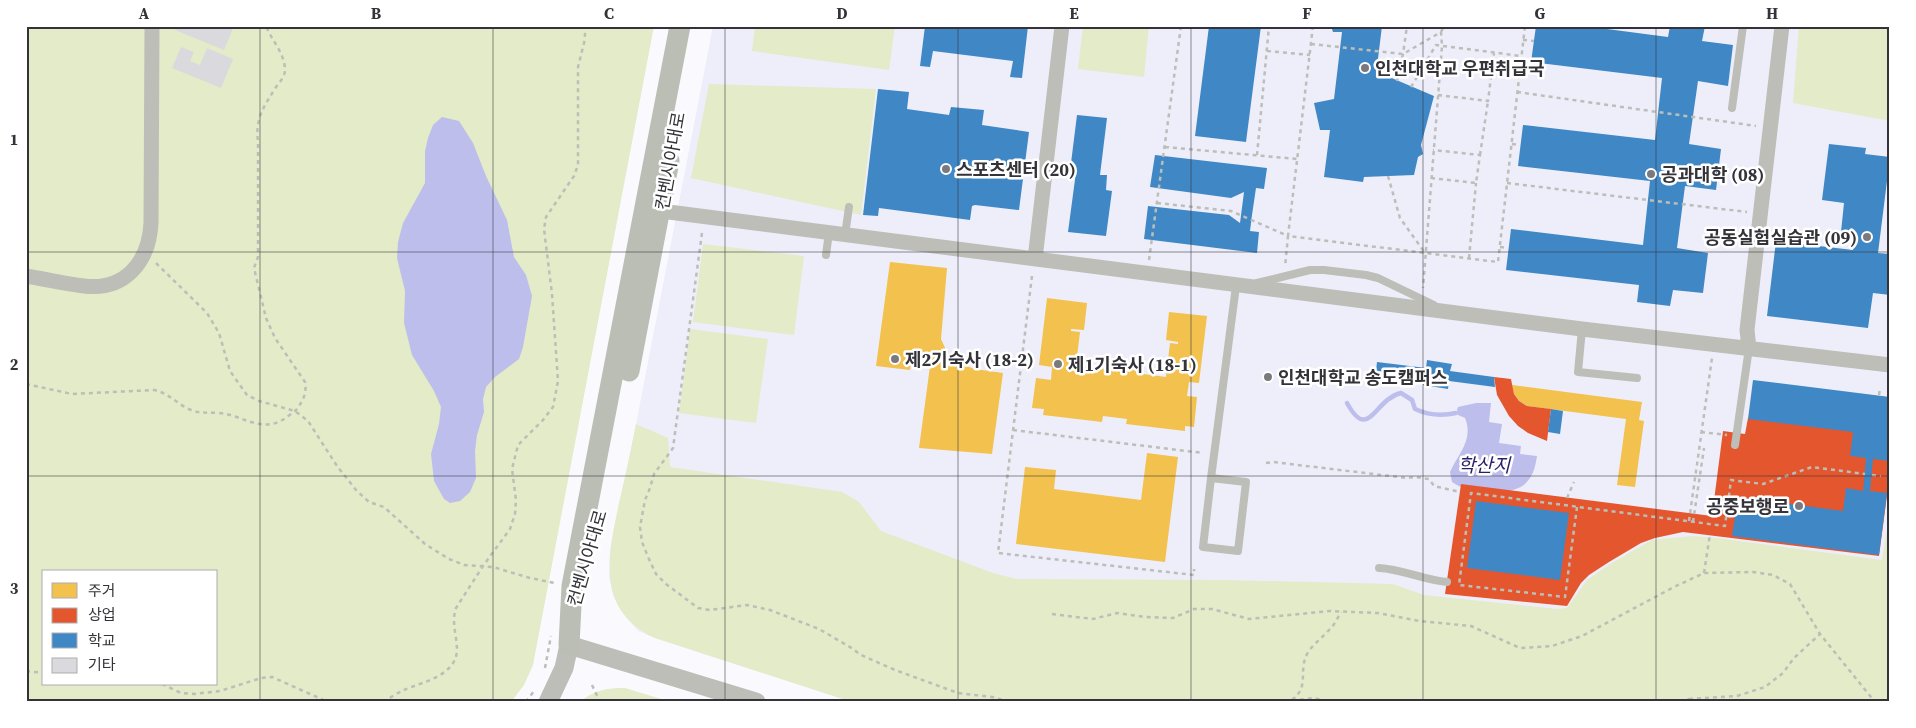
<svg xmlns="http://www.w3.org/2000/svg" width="1916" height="728" viewBox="0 0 1916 728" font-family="'Source Serif 4','Noto Sans KR',serif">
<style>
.built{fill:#eeeefa}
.green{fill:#e3ebc8;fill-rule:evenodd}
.water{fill:#bebeec}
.homes{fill:#f2c14e}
.shops{fill:#e4572e}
.schools{fill:#3f88c5}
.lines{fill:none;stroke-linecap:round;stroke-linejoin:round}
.stream{stroke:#bebeec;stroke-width:4.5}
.building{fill:#dadade}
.path{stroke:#bcbeb8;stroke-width:2.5;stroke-dasharray:4 4;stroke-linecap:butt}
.service{stroke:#bdbeb7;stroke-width:8}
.minor{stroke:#bdbeb7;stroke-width:15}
.tertiary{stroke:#bdbeb7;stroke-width:19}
.secondary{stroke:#bbbeb4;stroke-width:21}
.grid{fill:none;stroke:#333339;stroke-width:1;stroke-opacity:0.55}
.poi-dot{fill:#79797e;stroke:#fff;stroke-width:2}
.labels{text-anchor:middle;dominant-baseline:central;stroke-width:5;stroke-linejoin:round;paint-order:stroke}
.poi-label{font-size:18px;font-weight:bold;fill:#333339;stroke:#fff;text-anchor:start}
.street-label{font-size:18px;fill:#333339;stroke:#fff}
.water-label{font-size:19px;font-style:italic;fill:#2b1f69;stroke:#fff}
.neatline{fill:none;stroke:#333339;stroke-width:2}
.grid-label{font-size:16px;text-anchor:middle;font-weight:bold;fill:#333339}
</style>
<rect width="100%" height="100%" fill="#fafafe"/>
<path class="built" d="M713,26h1177v676h-1038l-197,-64 -17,-7 -12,-14 -13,-22 -4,-19 1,-27 26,-125z"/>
<path class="green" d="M26,26h628l-121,639 -9,20 -13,17 -485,-1zM44,572h172v112h-172z
M755,26h140l-6,44 -137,-19z
M1083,26h66l-5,51 -66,-8z
M1799,26h91v95l-97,-18z
M709,84l167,5 -15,126 -170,-37z
M703,244l101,12 -10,79 -101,-13z
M690,329l78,10 -12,84 -77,-10z
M636,424l32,14 2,29 172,25 17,10 22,29 112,42 24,6 205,1 171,4 31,11 133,14 10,-1 20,-28 23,-16 42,-24 40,-4 25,2 165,22 8,-49v191h-1038l-197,-64c-60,-28 -47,-82 -36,-135 6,-26 12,-52 17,-79z
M625,688l46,14h-91c14,-12 27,-14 45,-14z"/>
<path class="water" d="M442,117l17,4 14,22 13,33 21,44 7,37 12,18 6,21 -9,51 -4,12 -24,18 -9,10 -3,12 1,13 -7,23 -2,16 1,27 -6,14 -10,9 -10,2 -6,-4 -10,-18 -3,-27 8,-30 2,-17 -7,-16 -22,-36 -8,-32 1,-32 -8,-33 1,-16 5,-19 22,-40v-32l3,-13 5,-13z
M1476,403h15l-2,19 13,2 -3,19 22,3 -1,8 17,2c-5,36 -24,37 -56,34 -11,-1 -20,-1 -29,-8l-2,-10c8,-18 24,-32 15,-54l-7,-3 -1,-5 1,-3z"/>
<path class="homes" d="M890,262l57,6 -6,71 6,13 16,13 12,4 28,4 -11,81 -73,-6 12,-89 -19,-2 -2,13 -34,-4z
M1047,298l40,5 -3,27 -13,-1v2l9,1 -4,33 30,4 1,-6 29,3v7l30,4 4,-34 8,1v-2l-12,-2 3,-28 38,4 -8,67 -10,-1 -2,14 10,1 -3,30 -9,-1v5l-59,-7 1,-5 -24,-3 -1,6 -59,-7 1,-6 -12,-1 4,-30 15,2 1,-13 -13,-2z
M1512,385l130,17 -3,18 5,1 -9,66 -18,-2 9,-66 -99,-13 -8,-5 -5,-7z
M1147,453l31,4 -13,105 -149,-18 9,-77 31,3 -2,19 87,11z"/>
<path class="shops" d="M1494,377l17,2 3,15 5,7 8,5 24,3 -4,32 -19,-8 -10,-7 -9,-10 -12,-21z
M1856,410l34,4v59l-11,83 -196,-24 -28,6 -14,5 -32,19 -20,13 -8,8 -14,23 -122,-12 16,-110 251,32 11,-85 22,3 3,-16 105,13z"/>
<path class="schools" d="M925,26h103l-6,52 -12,-1 3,-16 -80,-10 -3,16 -10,-1z
M1209,26h52l-15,116 -51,-6z
M1331,26h51l-6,49 11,1 47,20 -13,49 2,9 -5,3 -4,18 -50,2 -1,5 -39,-5 6,-47h-10l-6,-27 20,-4 8,-67h-9z
M1536,26h48l84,11 2,-11h35l-3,15 31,4 -5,41 -30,-5 -9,63 32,5 -5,41 -31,-4 -8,62 31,5 -5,40 -30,-3 -3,16 -33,-4 2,-17 -133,-15 5,-41 132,16 7,-64 -132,-15 5,-41 132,15 7,-62 -131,-16z
M878,89l31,3 -2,17 42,6 2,-8 33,3 -2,15 47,7 -10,78 -44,-5 -3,1 -2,14 -91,-12 -1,8 -15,-1z
M1077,115l30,3 -7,57h7l-1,15 6,1 -6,45 -38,-4 8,-60 -6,-1z
M1829,144l37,4 -1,6 25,3 -12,96 12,1v41l-17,-2 -5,35 -101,-12 9,-75 77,9 2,-16 -14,-2 3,-29 -22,-3z
M1155,155l112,13 -3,21 -8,-1 -4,27 -2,16 9,1 -2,21 -113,-14 4,-33 81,9 11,8 4,-31 -13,6 -81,-11z
M1427,360l25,4 -2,7 44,6 1,10 -46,-6 -1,8 -25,-4 2,-8 -49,-6 1,-9 49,6z
M1753,380l137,17v64l-17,-2 -3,32 17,2 -8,62 -147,-19 6,-39 105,14 3,-23 17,3 3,-33 -16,-2 3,-24 -105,-13z
M1551,409l12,2 -3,23 -12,-2z
M1476,501l93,12 -9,67 -93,-12z"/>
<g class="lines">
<path class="stream" d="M1347,403c22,40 27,-4 54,-10l11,7 3,9c13,6 28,7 41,4"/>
</g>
<path class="building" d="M177,26l26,1 31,-1 -10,24 -49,-20z
M181,47l13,5 -4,9 10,4 7,-17 26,11 -12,29 -49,-20z"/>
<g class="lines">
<path class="path" d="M1285,26l28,2
M1313,26l-25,210 210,26 27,-236
M1441,32l3,-6
M1523,40l11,1
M1311,44l92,10 38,-22 1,14 -19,242
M1267,51l43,4
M1397,81l6,-27 4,-28
M1411,87l25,-42 85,11
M1517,92l239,34
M1438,95l50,6 6,-48
M1512,144l8,1
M1165,147l132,12
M1257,155l12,-129
M1480,155l8,-54
M1388,176l12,42 25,35
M1431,178l45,5 4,-28 -47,-5
M1507,183l240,29
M1157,203l74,8 57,25 -3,31
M702,233l-29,215 -19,26 -4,14 -5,12 -5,27 2,15 6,15 8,17 10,10 32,24 12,2 37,-5 23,5 49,19 31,18 11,8 34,15 63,23 34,4 18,5
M1500,247l8,1
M1469,258l7,-75
M1149,260l32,-234
M156,263l51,50 12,20 11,38 17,24 12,6 36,10 13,10 29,45 19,24 13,12 15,5 41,37 24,15 15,6 29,2 37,11 25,5
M1032,276l-34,277 196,22v-6
M26,384l46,10 82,-4c15,3 24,15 37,20 10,4 17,2 27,3 23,1 43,21 66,6 4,-3 9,-6 12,-9 7,-9 11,-17 9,-28l-30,-44 -9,-20 -12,-50 4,-11v-115c-3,-25 6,-35 18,-55 4,-5 9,-11 9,-17 0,-16 -13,-29 -19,-44
M1879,395l1,-6
M1013,430l190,23
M1701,432l26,3
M1266,463l7,-1 134,16 8,-1 14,2 5,7 26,6
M1872,475l9,1
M1567,498l7,-16
M1577,507l-12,90 -106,-12 12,-92 254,33 6,-46 32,4 49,-17 53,7
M1689,521l23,-163
M1693,522l11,-74
M1704,573l6,-39
M1052,614l41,5 24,-6 28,4 28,1 21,-9h18l37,10 81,-8 48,2 41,8 52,5 49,22 32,-2 30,-10 92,-49 30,-14 49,-1 20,3 17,9 30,50 55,68
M545,668l6,-32
M26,671l18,2
M162,684l19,9 13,1 26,-3 41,-13 11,-1 56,25
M592,685l8,17
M1689,699l48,-3 28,-9 18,-14 11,-15 26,-24
M1292,700c18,-14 6,-28 15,-46 5,-9 14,-15 21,-23 6,-5 9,-12 13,-19
M383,702c7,-4 14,-9 21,-12 18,-8 52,-14 53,-40 0,-14 -6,-28 -1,-42l27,-42 27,-37 5,-15 1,-14 -4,-31 6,-24 25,-25 10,-13 5,-26 -6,-87 -8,-65 2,-12 28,-41 4,-11v-98l6,-24 2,-17
M526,702l8,-11
M1284,702l29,-4 18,4
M1680,702l9,-3v3"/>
<path class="service" d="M1732,108l11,-82
M845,235l4,-28
M826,255l3,-23
M1257,283l53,-13h14l42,5 12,3 56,27
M1582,329l-4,43 59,6
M1735,445l14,-97
M1211,478l35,4 -8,69 -35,-4z
M1211,478l25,-192
M1379,568c23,1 44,12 68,14"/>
<path class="minor" d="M661,211l921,118 308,36
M1035,259l27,-233
M26,276c19,3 39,8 58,10 41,5 65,-24 67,-63l1,-197
M1749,348l-2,-18 35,-304"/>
<path class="tertiary" d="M548,702l16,-34 5,-23 187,57"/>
<path class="secondary" d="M629,371l40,-210
M569,645l3,-59 108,-560"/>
</g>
<path class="grid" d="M260,26v676M493,26v676M725,26v676M958,26v676M1191,26v676M1423,26v676M1656,26v676M26,252h1864M26,476h1864"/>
<g class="poi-dot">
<circle cx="1365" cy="68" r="5"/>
<circle cx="946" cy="169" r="5"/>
<circle cx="1651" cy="174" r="5"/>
<circle cx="1867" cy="237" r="5"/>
<circle cx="895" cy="359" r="5"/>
<circle cx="1058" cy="364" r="5"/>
<circle cx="1268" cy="377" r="5"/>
<circle cx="1799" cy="506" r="5"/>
</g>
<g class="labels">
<g class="poi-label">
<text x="1375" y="68">인천대학교 우편취급국</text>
<text x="956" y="169">스포츠센터 (20)</text>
<text x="1661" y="174">공과대학 (08)</text>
<text x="1857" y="237" text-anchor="end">공동실험실습관 (09)</text>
<text x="905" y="359">제2기숙사 (18-2)</text>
<text x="1068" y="364">제1기숙사 (18-1)</text>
<text x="1278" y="377">인천대학교 송도캠퍼스</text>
<text x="1789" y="506" text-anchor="end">공중보행로</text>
</g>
<g class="street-label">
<text transform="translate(670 161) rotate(-80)">컨벤시아대로</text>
<text transform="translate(587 558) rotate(-74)">컨벤시아대로</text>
</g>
<g class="water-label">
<text x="1484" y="465">학산지</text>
</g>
</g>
<rect width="1916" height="728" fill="none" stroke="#ffffff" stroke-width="55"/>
<rect x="42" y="570" width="175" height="115" fill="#ffffff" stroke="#adadb0"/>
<rect x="52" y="583" width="25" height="15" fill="#f2c14e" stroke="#adadb0"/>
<text x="88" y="596" font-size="15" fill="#333339">주거</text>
<rect x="52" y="608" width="25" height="15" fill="#e4572e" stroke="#adadb0"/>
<text x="88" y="620" font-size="15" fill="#333339">상업</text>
<rect x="52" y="633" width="25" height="15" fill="#3f88c5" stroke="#adadb0"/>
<text x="88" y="646" font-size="15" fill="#333339">학교</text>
<rect x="52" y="658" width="25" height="15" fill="#dadade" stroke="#adadb0"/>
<text x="88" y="670" font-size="15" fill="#333339">기타</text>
<rect x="28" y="28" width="1860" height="672" class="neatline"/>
<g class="grid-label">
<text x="144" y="19">A</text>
<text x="376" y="19">B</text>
<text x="609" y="19">C</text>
<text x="842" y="19">D</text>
<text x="1074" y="19">E</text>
<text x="1307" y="19">F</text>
<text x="1540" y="19">G</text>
<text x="1772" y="19">H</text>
<text x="14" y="145">1</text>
<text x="14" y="370">2</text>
<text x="14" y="594">3</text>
</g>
</svg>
